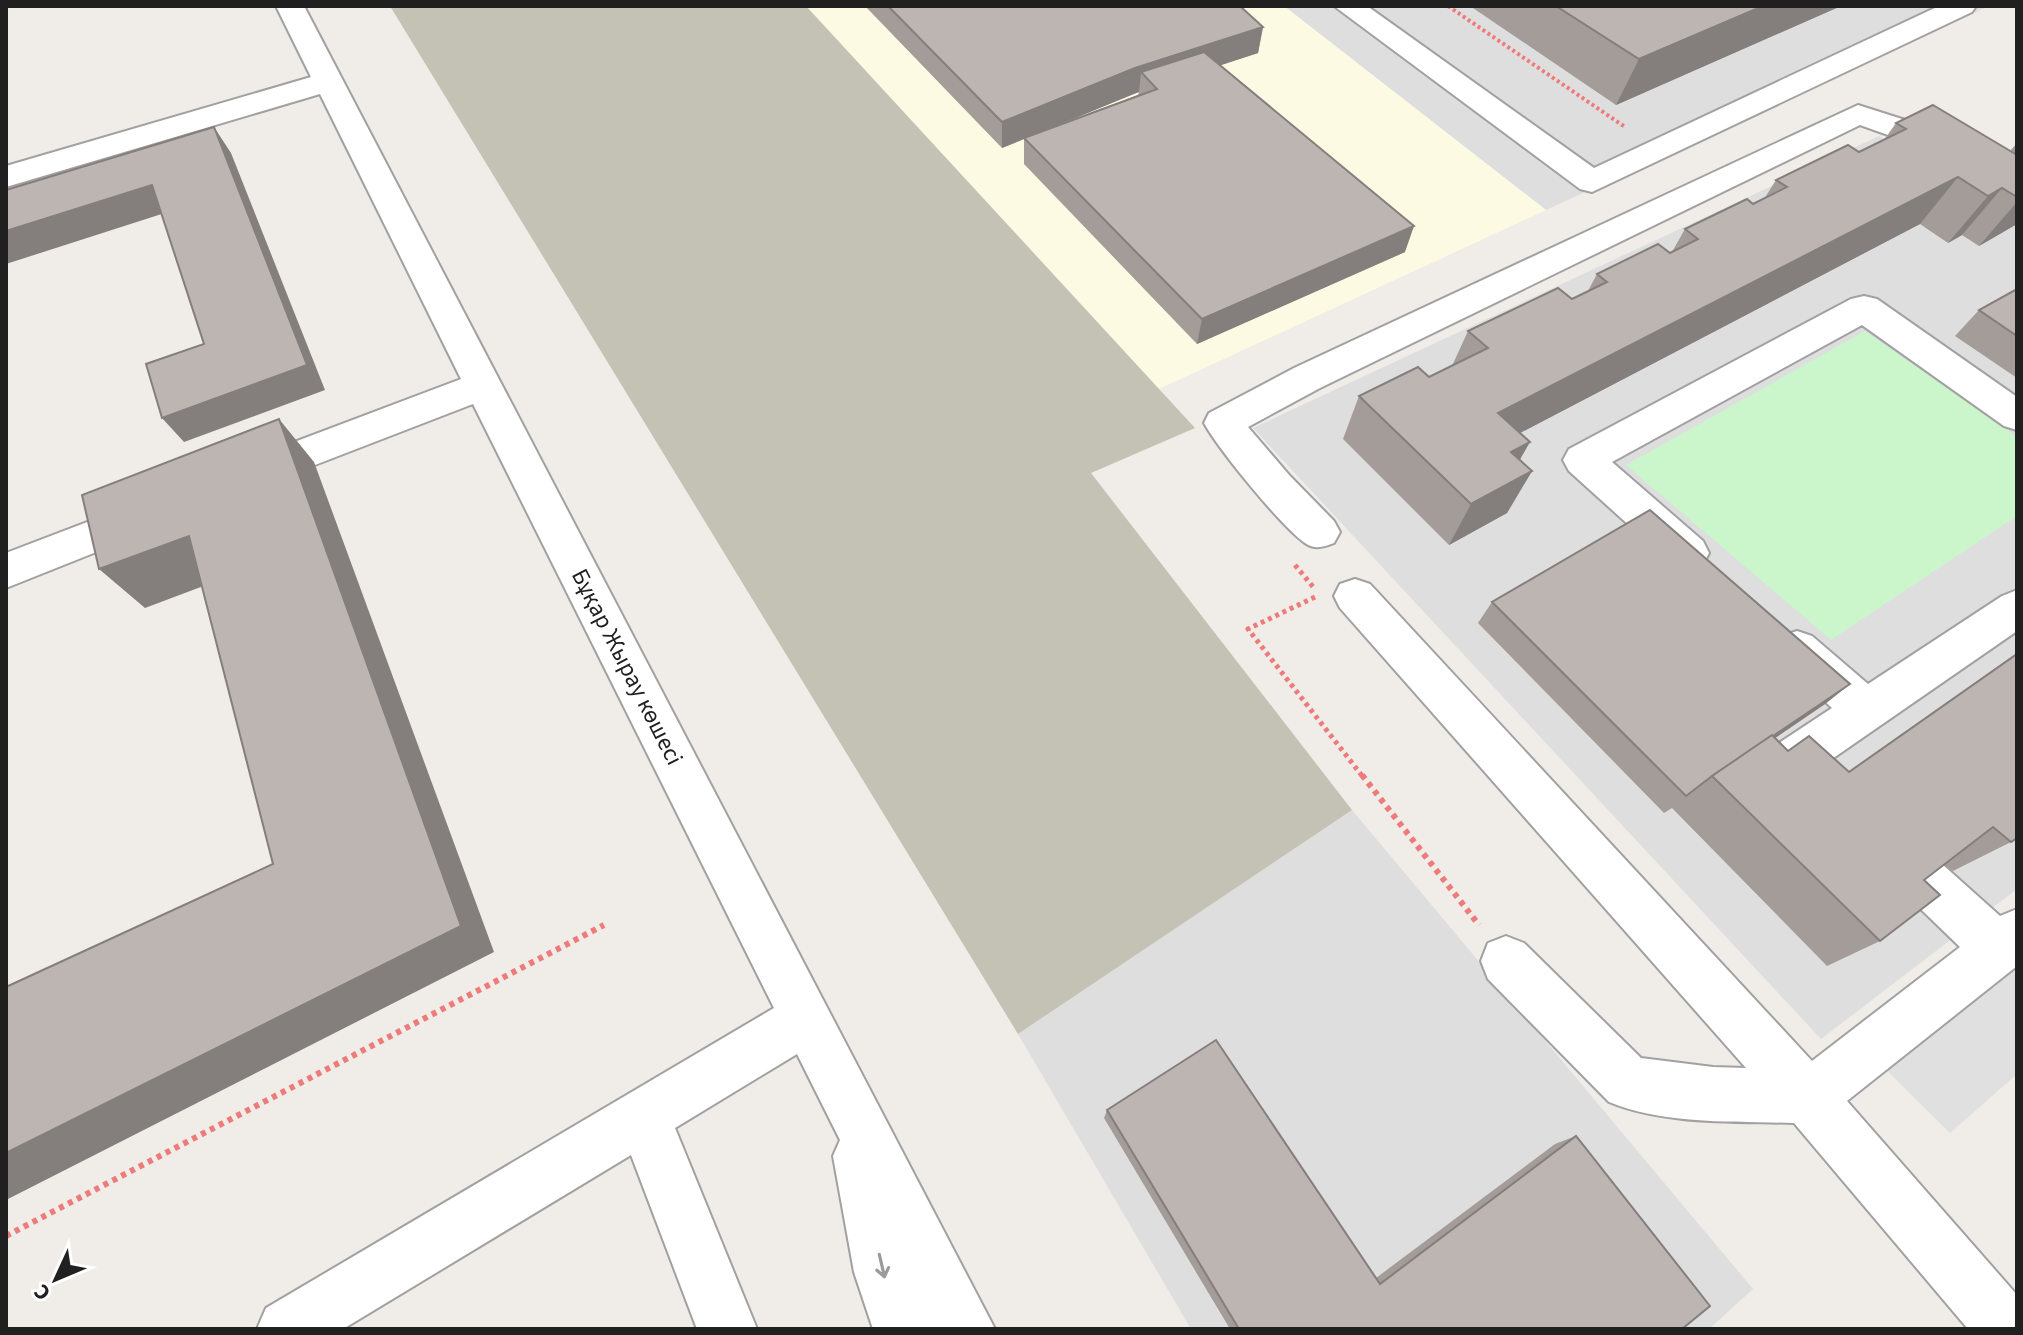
<svg xmlns="http://www.w3.org/2000/svg" width="2023" height="1335" viewBox="0 0 2023 1335" font-family="'Source Sans 3',sans-serif">
<style>
.residential{fill:#dedede}
.education{fill:#fdfae4}
.construction{fill:#c4c2b4}
.park{fill:#cbf5ca}
.parking{fill:#e0e0e0}
.lines{fill:none;stroke-linecap:round;stroke-linejoin:round}
.minor-casing{stroke:#a1a1a1;stroke-width:4}
.path-far2{stroke:#ee7b7b;stroke-width:4;stroke-dasharray:3 3;stroke-linecap:butt}
.path-far1{stroke:#ee7b7b;stroke-width:5;stroke-dasharray:4 4;stroke-linecap:butt}
.path{stroke:#ee7b7b;stroke-width:6;stroke-dasharray:5 5;stroke-linecap:butt}
.minor{fill:#fff;fill-rule:evenodd}
.wall{fill:#a39c98;fill-rule:evenodd}
.shaded-wall{fill:#847f7c}
.building{fill:#bdb5b1;stroke:#847f7c;stroke-width:2}
.oneway{stroke:#9b9b9b}
.labels{text-anchor:middle;dominant-baseline:central;stroke-width:6;stroke-linejoin:round;paint-order:stroke}
.street-label{font-size:24px;fill:#202020;stroke:#fff}
</style>
<rect width="100%" height="100%" fill="#f0ece8"/>
<path class="residential" d="M1284,6h705l-443,204z
M1879,136l138,86v667l-196,150 -568,-611z
M1352,810l401,479 -44,40h-518l-173,-295z"/>
<path class="education" d="M806,6h478l262,204 -387,179z"/>
<path class="construction" d="M390,6h416l389,422 -104,45 261,337 -334,224z"/>
<path class="park" d="M1865,331l152,106v79l-186,124 -205,-175z"/>
<path class="parking" d="M2017,934v140l-67,59 -82,-81z"/>
<g class="lines">
<g class="minor-casing">
<path id="minor" d="M276,6h28l691,1323h-62l-2,-5 2,5h-60l-19,-57 -21,-116 7,-16 -43,-86 -122,74 82,201h-60l-66,-174 -288,174h-86l9,-21 508,-300 -301,-604 -223,86 -14,-4 -6,-11 6,-11 225,-85 -141,-285 -314,93v-21l305,-89z
M1334,6h33l227,162 345,-162h37l-4,6 -380,180 -12,-3z
M1858,105l69,22 90,55v25l-12,-4 -100,-62 -45,-16 -540,263 -72,39 42,49 44,45 6,11 -6,11c-10,4 -19,7 -29,0 -24,-17 -86,-93 -101,-120l5,-10 85,-45z
M1864,296l13,3 140,98v33l-13,-4 -142,-101 -250,137 91,79 6,12 -6,12 -15,5 -15,-5 -104,-94 -6,-11 6,-11 282,-150z
M145,500l14,5 6,11 -6,11 -153,61v-35z
M1355,579l15,5 442,477 148,-114 -61,-59 -7,-16 7,-16 17,-7 17,7 67,60 17,-7v57l-170,135 170,194v34h-49l-174,-206c-60,-2 -129,2 -185,-21l-121,-123 -7,-18 7,-18 18,-7 18,7 117,115 72,9 33,1 -406,-460 -6,-12 6,-12z
M2017,590v41l-188,130 12,20 -6,15 -17,6c-22,-8 -36,-23 -46,-44l7,-15 53,-35 -50,-46 -7,-13 7,-13 15,-5 15,5 56,48 134,-88z"/>
</g>
<path class="path-far2" d="M1448,6l177,121"/>
<path class="path-far1" d="M1295,565l19,23
M1315,597l-67,32 115,148"/>
<path class="path" d="M1362,775l117,150
M6,1236l598,-311"/>
<use href="#minor" class="minor"/>
</g>
<path class="wall" d="M865,6h375l23,21 -5,26 -38,12 185,187 -208,92 -173,-180v-25l-22,9zM1139,92l-1,3 -79,30 73,-31z
M1470,6h371l-225,99z
M1896,123l114,28 7,-8v81l-38,22 -17,-11 -14,8 -28,-19 -400,209v27l12,11 -25,42 -58,32 -106,-106 16,-43 70,-19 23,-11 16,-35 104,-32 16,-8 9,-17 73,-21 2,-1 13,-23 79,-30 12,-19 83,-28 25,-12z
M2017,289v89l-62,-42 24,-26z
M1492,602l358,82 -25,20 -50,34 13,13 60,21 169,-119v185l-6,4 -58,29 -9,-7 -20,16 -44,61 -53,25 -155,-158 -8,5 -186,-190z
M1107,1110l269,168 179,-134 21,-8 106,193h-452l-126,-211z"/>
<path class="shaded-wall" d="M1763,6h78l-225,99 23,-46z
M1263,27l-5,26 -103,34 -14,-15 -2,20 -137,56v-26l133,-54z
M214,127l17,26 94,237 -141,52 -22,-24 145,-53z
M1958,177l-38,47 -444,232 22,-43z
M152,185l19,26 -165,53v-33z
M2002,188l-40,47 -14,8 40,-47z
M2017,202v22l-38,22z
M1414,226l-9,26 -208,92 5,-25z
M279,419l35,43 180,490 -488,248v-47l455,-227z
M1530,442l-24,42 5,-32z
M1532,471l-25,42 -58,32 22,-41z
M189,536l41,40 -85,32 -46,-39z
M1850,684l-25,20 -110,75 -2,-2z"/>
<path class="building" d="M888,6h352l23,21 -128,41 -133,54z
M1556,6h207l-124,53z
M1204,52l210,174 -212,93 -178,-181 133,-49 -16,-17z
M1933,105l84,50v42l-15,-9 -14,8 -30,-19 -460,236 32,29 -19,10 21,19 -61,33 -112,-108 59,-29 11,10 59,-29 -20,-17 90,-43 14,11 35,-17 -10,-8 61,-30 12,9 28,-14 -13,-10 62,-30 6,5 34,-17 -11,-7 72,-35 11,7 47,-23 -10,-6z
M214,127l93,238 -145,53 -16,-54 58,-20 -52,-159 -146,46v-41z
M2017,289v47l-38,-26z
M279,419l182,507 -455,227v-166l267,-123 -84,-328 -90,33 -17,-74z
M1650,510l200,174 -77,52 -1,-1 -60,41 -26,20 -194,-194z
M2017,654v184l-6,4 -18,-15 -69,53 16,15 -60,46 -168,-165 60,-41 16,16 21,-15 40,36z
M1216,1040l164,244 196,-148 134,170 -28,23h-443l-132,-219z"/>
<defs><path id="oneway-shaft" d="M-6 0H5M1.5-3L5.5 0L1.5 3" fill="none" stroke-width="1.6" stroke-linecap="round" stroke-linejoin="round" transform="scale(2)"/></defs>
<use class="oneway" href="#oneway-shaft" transform="translate(882 1266) rotate(77)"/>
<g class="labels">
<g class="street-label">
<text transform="translate(627 667) rotate(63)">Бұқар Жырау көшесі</text>
</g>
</g>
<rect width="2023" height="1335" fill="none" stroke="#202020" stroke-width="16"/>
<g transform="translate(56 1279) rotate(226)" stroke="#ffffff" stroke-width="6" paint-order="stroke">
<path d="M0-6L14 30L0 20L-14 30Z" fill="#202020"/>
<text y="-12" font-size="22" font-weight="bold" text-anchor="middle" fill="#202020">С</text>
</g>
</svg>
